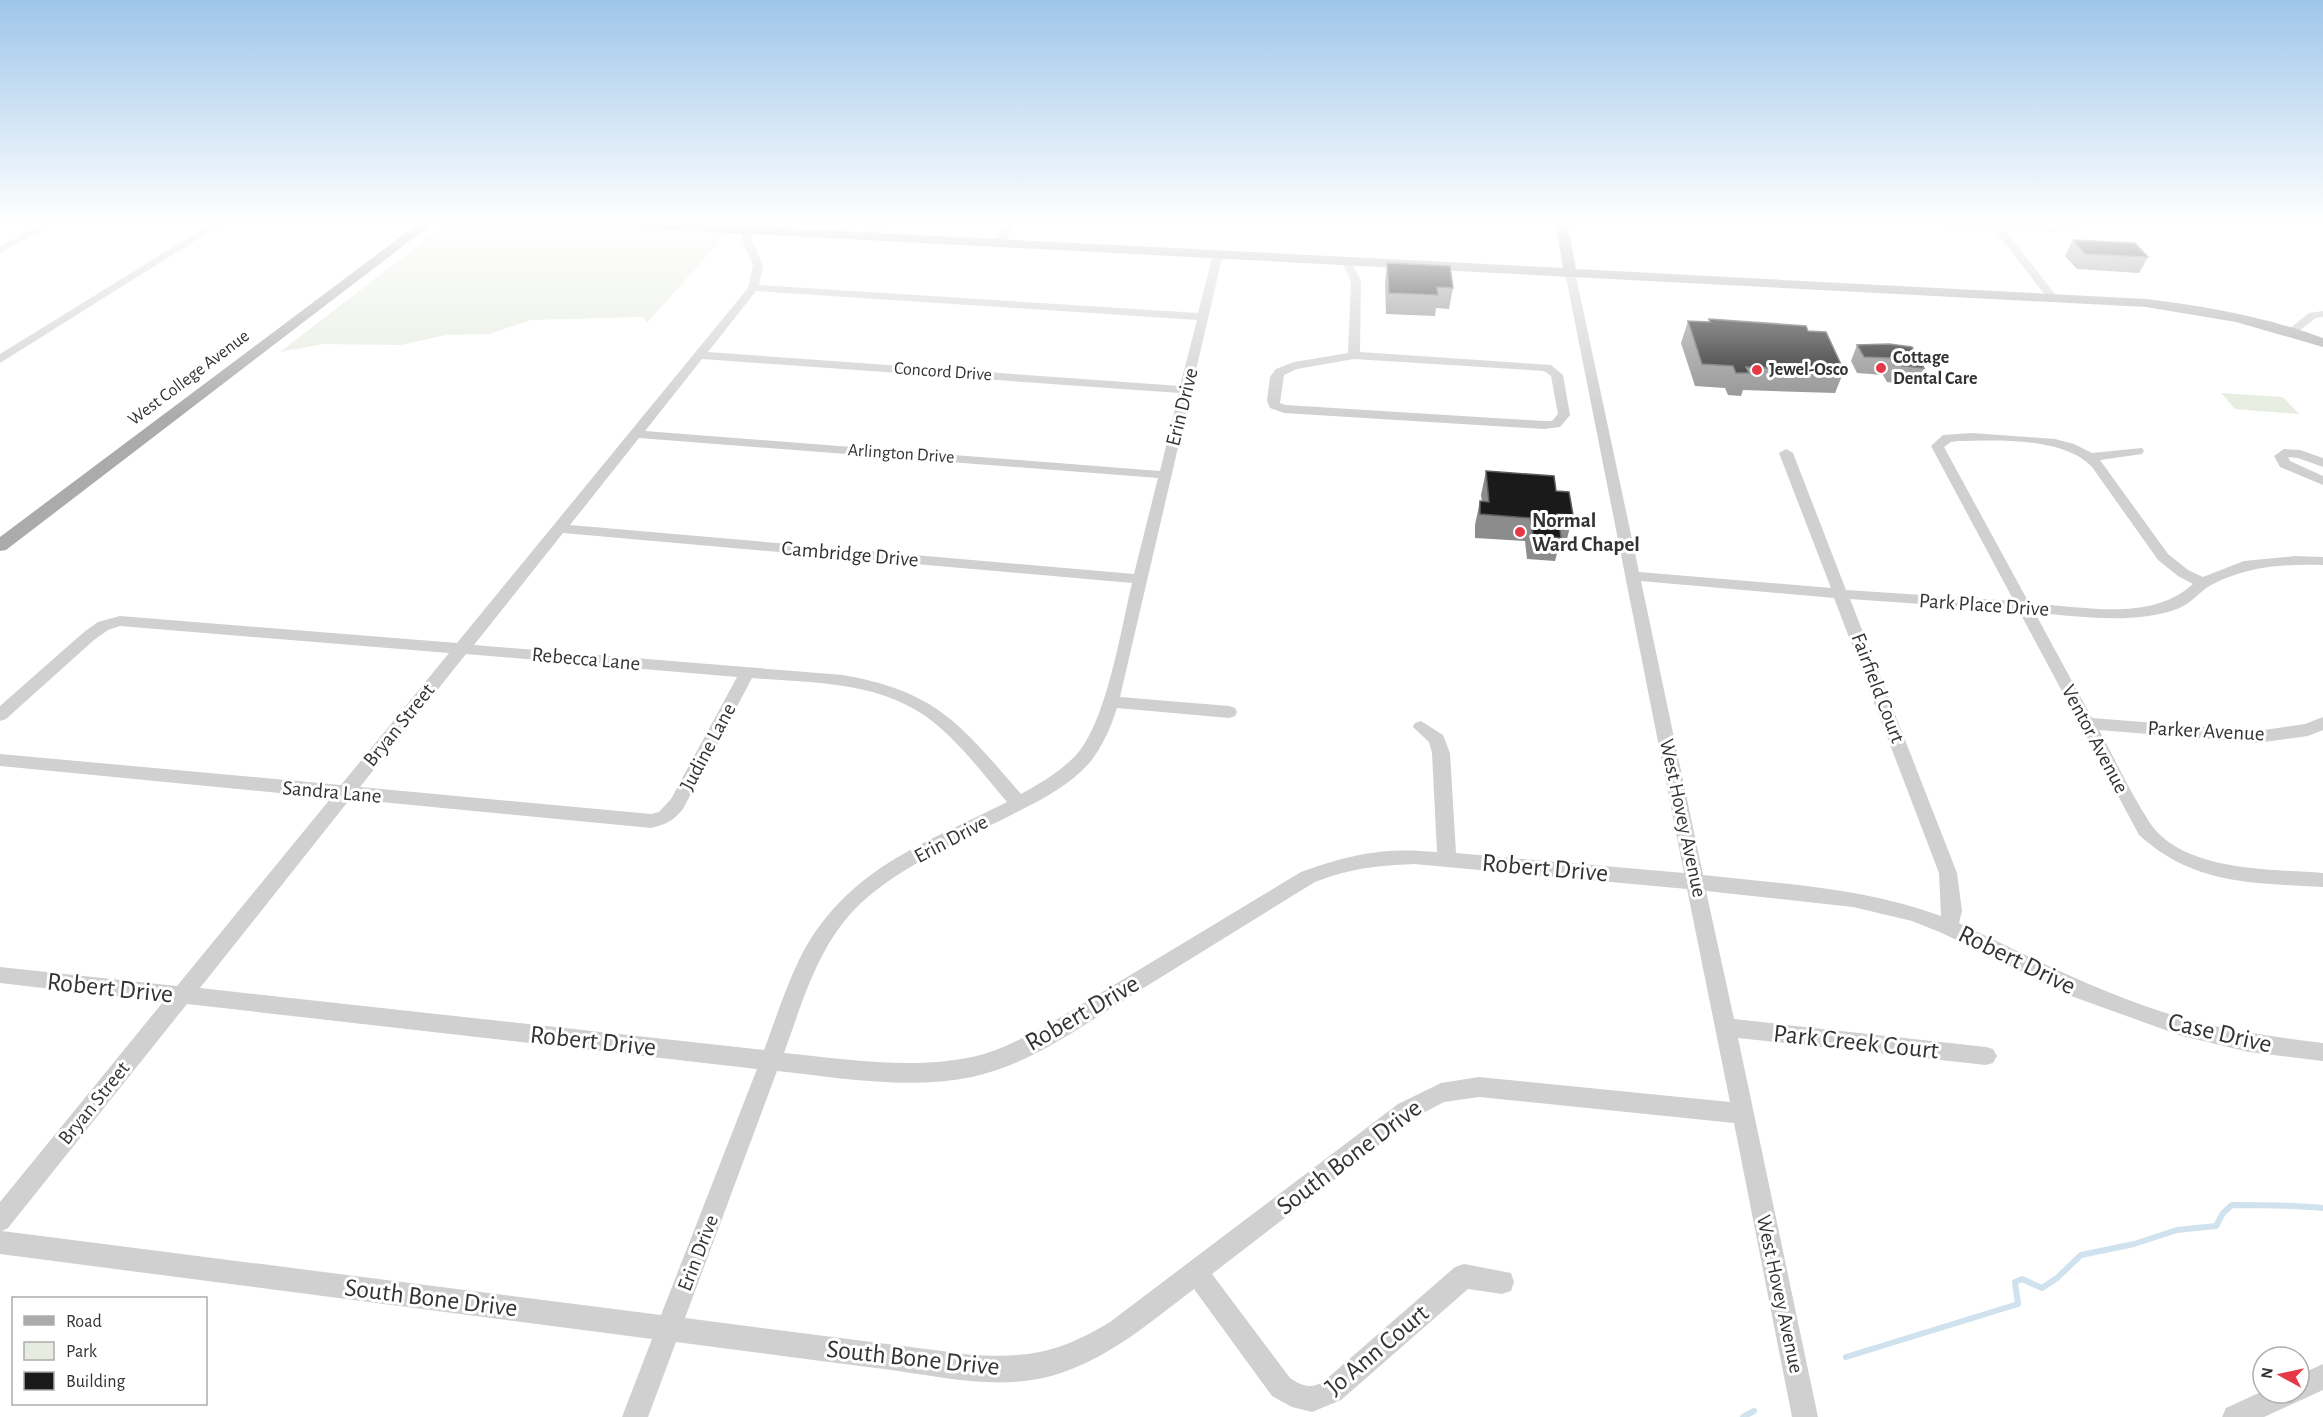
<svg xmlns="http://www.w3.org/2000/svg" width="2323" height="1417" viewBox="0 0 2323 1417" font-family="'Alegreya Sans',sans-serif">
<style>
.green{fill:#e6ecdf}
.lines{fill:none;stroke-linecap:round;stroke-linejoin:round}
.stream{stroke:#cfe2ee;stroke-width:6}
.minor{fill:#d0d0d0;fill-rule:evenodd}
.major{fill:#ababab;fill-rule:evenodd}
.wall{fill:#8c8c8c}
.building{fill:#1a1a1a;stroke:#5f5f5f;stroke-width:1.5}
.poi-dot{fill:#e63946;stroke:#fff;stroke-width:2}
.labels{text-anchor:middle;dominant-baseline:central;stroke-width:6;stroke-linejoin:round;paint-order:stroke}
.far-poi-label{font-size:18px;font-weight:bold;fill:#333;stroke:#fff;text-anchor:start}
.far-street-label{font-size:18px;fill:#333;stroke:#fff}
.street-label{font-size:21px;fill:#333;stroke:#fff}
.poi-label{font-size:21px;font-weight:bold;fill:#333;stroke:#fff;text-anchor:start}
.near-street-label{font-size:26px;fill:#333;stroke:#fff}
</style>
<rect width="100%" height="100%" fill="#fff"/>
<path class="green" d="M451,220l277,12 -81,91 -4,-6 -112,3 -42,14 -43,1 -45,10 -77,-1 -44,8z
M2221,393l62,4 16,17 -64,-5z"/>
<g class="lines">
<path class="stream" d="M1846,1357l172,-53 -3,-22 7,-3 20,9 15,-10 24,-23 53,-11 43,-14 39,-4 7,-13 9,-8c30,0 61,0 91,3
M1743,1417l11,-6"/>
<path class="minor" d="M49,220h12l-61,33v-7z
M217,220h11l-228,143v-9z
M743,220h10l-2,18 12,27 -4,20 439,28 15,-59 5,-3 5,3 -103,443 109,9 6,2 2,4 -2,4 -6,2 -112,-10c-6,19 -14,37 -26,53 -19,23 -48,38 -74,51 -53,28 -113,51 -157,92 -42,40 -57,97 -76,149 62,6 127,17 188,4 25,-5 46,-17 69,-28l260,-157c50,-18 83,-25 136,-20l-5,-99 -3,-11 -16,-15 2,-4 6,-2 22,14 7,18 6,100 228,20 -119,-601 5,-3 5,3 64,300 192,16 -52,-135 7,-4 7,4 53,137 168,11 -83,-155 12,-11 29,-2 83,6 19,5 18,9 50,-5 2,3 -2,3 -42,6 68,94 20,16 15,7 41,-16 51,-5 28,1v8c-41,-1 -75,1 -112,20 -12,7 -20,19 -34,24 -45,16 -96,7 -142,4l57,105 165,13 48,-7 18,-7v13l-15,6 -51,7 -158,-13c17,31 32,64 51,93 33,49 121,46 173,50v14c-70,-4 -129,-2 -184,-52l-120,-224 -169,-12 107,274 5,38 -3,12c73,35 146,73 224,95 46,13 93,19 140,25v18l-74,-9 -67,-16 -111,-40 -129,-63 -30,-12 -59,-14 -147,-16 28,128 252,28 7,2 4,7 -4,7 -7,2 -248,-27 80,379h-26l-58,-294 -255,-26 -35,5 -30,16 -202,156 78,104c12,8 20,11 33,4l132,-115 9,-3 47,9 3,9 -3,9 -9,3 -34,-5 -127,111 -29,12 -20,-5 -20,-11 -78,-107c-45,34 -88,72 -143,87 -54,15 -113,0 -167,-7 -70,-9 -139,-18 -208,-27l-28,75h-26l30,-78 -652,-85v-52l163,-200 -163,-19v-16l177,19 154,-188 -331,-32v-12l341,31 108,-132 -329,-27 -12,4 -14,10 -88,79 -6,2v-15l84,-74 14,-10 22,-6 337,27 291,-355 5,-23 -12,-27zM756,291l441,29 -17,66 -472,-34zM702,359l477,34 -19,78 -515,-40zM639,438l519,40 -24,96 -564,-49zM1958,441c39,-1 106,-4 134,26l66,93 20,16 15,8c-42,39 -112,22 -164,19l-85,-156 7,-5zM563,533l569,50c-11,46 -25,137 -55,171 -16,17 -36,29 -56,40 -60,-69 -83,-102 -178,-119l-369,-30zM1641,581l193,17 105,275 2,43c-76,-28 -157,-32 -238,-41zM466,654l271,23 -66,122 -12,13 -8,2 -291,-27zM752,678c62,5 129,3 180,43 29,23 51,53 75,81 -85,43 -162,67 -208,158 -14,29 -24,61 -35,90l-564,-62 150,-189 301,29c16,-4 22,-7 32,-19zM1414,864l273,25 43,213 -251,-25 -38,6 -43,21 -288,218c-50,30 -78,36 -137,33l-288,-37 92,-247c64,7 131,19 195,6 57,-12 108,-50 157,-80 62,-38 124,-77 186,-115 38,-14 58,-16 99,-18zM187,1004l570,65 -96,246 -659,-84 6,-3z
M876,220h10l-12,18h-8l-1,-2z
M1006,220h10l-13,24h-8l-1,-2z
M1688,220h24c-5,5 -19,5 -24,0z
M1895,220h51l111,6 10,-3 -1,-3h10l2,5 -21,7 -53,-3 54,69 -5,3 -4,-1 -56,-72 -93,-5z
M1349,257l5,3v7l7,14 -1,71 191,13 12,10 7,40 -10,12 -16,2 -260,-16 -14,-5 -3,-7 3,-24 6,-8 18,-7 54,-9 3,-72 -7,-14v-7zM1354,359l190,12 7,5 7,38 -6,7h-8l-258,-16 -6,-2 4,-28 13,-6z
M2323,311v6l-7,1 -21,16 -4,1 -6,-3 24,-19z
M2284,449l16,1 23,8v9l-25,-9 -10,-1 2,4 33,15v9l-43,-18 -6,-11z
M2323,1364v26l-59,27h-42l4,-9 37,-17v2h36v-18z"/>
<path class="major" d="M423,220h14l-431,330 -6,1v-14z
M555,220h72l936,48 -8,-48h12l9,49 570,30c60,7 120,18 177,39v9l-87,-25 -90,-15 -1585,-83z"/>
</g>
<path class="wall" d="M2073,240l75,17 -9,16 -62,-4 -12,-13z
M1387,263l66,25 -4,21 -13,-1 -1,8 -49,-2 -1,-30z
M1709,319l99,12 36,40 -9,22 -92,-3 -2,6 -13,-1 -3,-7 -30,-2 -14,-43 7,-22 21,1z
M1857,345l67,23 -8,17 -29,-3 -4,-7 -26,-2 -6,-12z
M1486,471l70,20 17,24 -6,24 -6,-1 -6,23 -28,-2 -2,-18 -50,-3v-13l5,-24 2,1 -1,-7z"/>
<path class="building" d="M2073,240l62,3 13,14 -63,-3z
M1387,263l63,3 3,22 -16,-1 1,8 -49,-2z
M1709,319l97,7 2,5 18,1 18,39 -98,-4 3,6h-13l-3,-7 -31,-2 -14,-43 22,1z
M1889,344l23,3 12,21 -30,-3 -4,-7 -26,-1 -7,-12z
M1486,471l68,5 2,15 13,1 4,23 -15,-1 3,24 -28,-3 -3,-17 -50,-4v-13l9,1z"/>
<linearGradient id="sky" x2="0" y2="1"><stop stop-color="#9ec6ea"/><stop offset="0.53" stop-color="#fff"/><stop offset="1" stop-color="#fff" stop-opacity="0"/></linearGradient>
<rect width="2323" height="418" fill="url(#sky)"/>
<g class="poi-dot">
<circle cx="1881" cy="368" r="6"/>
<circle cx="1757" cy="370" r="6"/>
<circle cx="1520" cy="532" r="6"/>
</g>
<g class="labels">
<g class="far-poi-label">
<text x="1893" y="358">Cottage<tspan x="1893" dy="21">Dental Care</tspan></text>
<text x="1769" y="370">Jewel-Osco</text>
</g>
<g class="far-street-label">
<text transform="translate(943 372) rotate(4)">Concord Drive</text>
<text transform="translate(189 378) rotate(-37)">West College Avenue</text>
<text transform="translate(901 454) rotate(4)">Arlington Drive</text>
</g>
<g class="street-label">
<text transform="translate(1182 407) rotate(-76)">Erin Drive</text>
<text transform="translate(850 554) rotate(5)">Cambridge Drive</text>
<text transform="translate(1984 605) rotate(4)">Park Place Drive</text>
<text transform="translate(586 659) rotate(5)">Rebecca Lane</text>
<text transform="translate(1878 688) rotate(69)">Fairfield Court</text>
<text transform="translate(399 725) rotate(-51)">Bryan Street</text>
<text transform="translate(2206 731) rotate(3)">Parker Avenue</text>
<text transform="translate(2095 739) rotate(62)">Ventor Avenue</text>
<text transform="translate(708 747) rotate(-62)">Judine Lane</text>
<text transform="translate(332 792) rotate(5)">Sandra Lane</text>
<text transform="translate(1683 818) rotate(78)">West Hovey Avenue</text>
<text transform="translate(951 839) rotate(-28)">Erin Drive</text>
<text transform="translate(94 1103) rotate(-51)">Bryan Street</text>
<text transform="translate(698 1253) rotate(-69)">Erin Drive</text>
<text transform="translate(1780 1294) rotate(78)">West Hovey Avenue</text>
</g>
<g class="poi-label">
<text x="1532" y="520">Normal<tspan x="1532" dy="24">Ward Chapel</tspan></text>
</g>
<g class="near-street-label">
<text transform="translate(1545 868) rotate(5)">Robert Drive</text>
<text transform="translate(2017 960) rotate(26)">Robert Drive</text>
<text transform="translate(110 988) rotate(6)">Robert Drive</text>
<text transform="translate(1082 1013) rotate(-30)">Robert Drive</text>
<text transform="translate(2220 1033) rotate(13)">Case Drive</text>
<text transform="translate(593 1041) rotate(6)">Robert Drive</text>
<text transform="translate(1856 1042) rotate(6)">Park Creek Court</text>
<text transform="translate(1349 1157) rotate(-37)">South Bone Drive</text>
<text transform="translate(431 1298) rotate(7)">South Bone Drive</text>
<text transform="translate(1377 1350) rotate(-40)">Jo Ann Court</text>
<text transform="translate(913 1358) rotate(6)">South Bone Drive</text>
</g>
</g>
<rect x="12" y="1297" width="195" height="108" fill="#ffffff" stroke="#adadad" stroke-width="1.5"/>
<rect x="24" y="1316" width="30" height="9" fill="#ababab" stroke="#adadad" stroke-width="1.5"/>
<text x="66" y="1327" font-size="18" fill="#333333">Road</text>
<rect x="24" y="1342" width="30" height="18" fill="#e6ecdf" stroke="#adadad" stroke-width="1.5"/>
<text x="66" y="1357" font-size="18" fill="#333333">Park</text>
<rect x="24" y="1372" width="30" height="18" fill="#1a1a1a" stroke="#adadad" stroke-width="1.5"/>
<text x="66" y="1387" font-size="18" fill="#333333">Building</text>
<g transform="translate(2281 1375) rotate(278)"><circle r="28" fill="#ffffff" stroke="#adadad" stroke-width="1.5"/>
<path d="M0-4.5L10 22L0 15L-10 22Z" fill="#e63946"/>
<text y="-9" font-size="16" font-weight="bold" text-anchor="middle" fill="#333333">N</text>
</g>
</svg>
